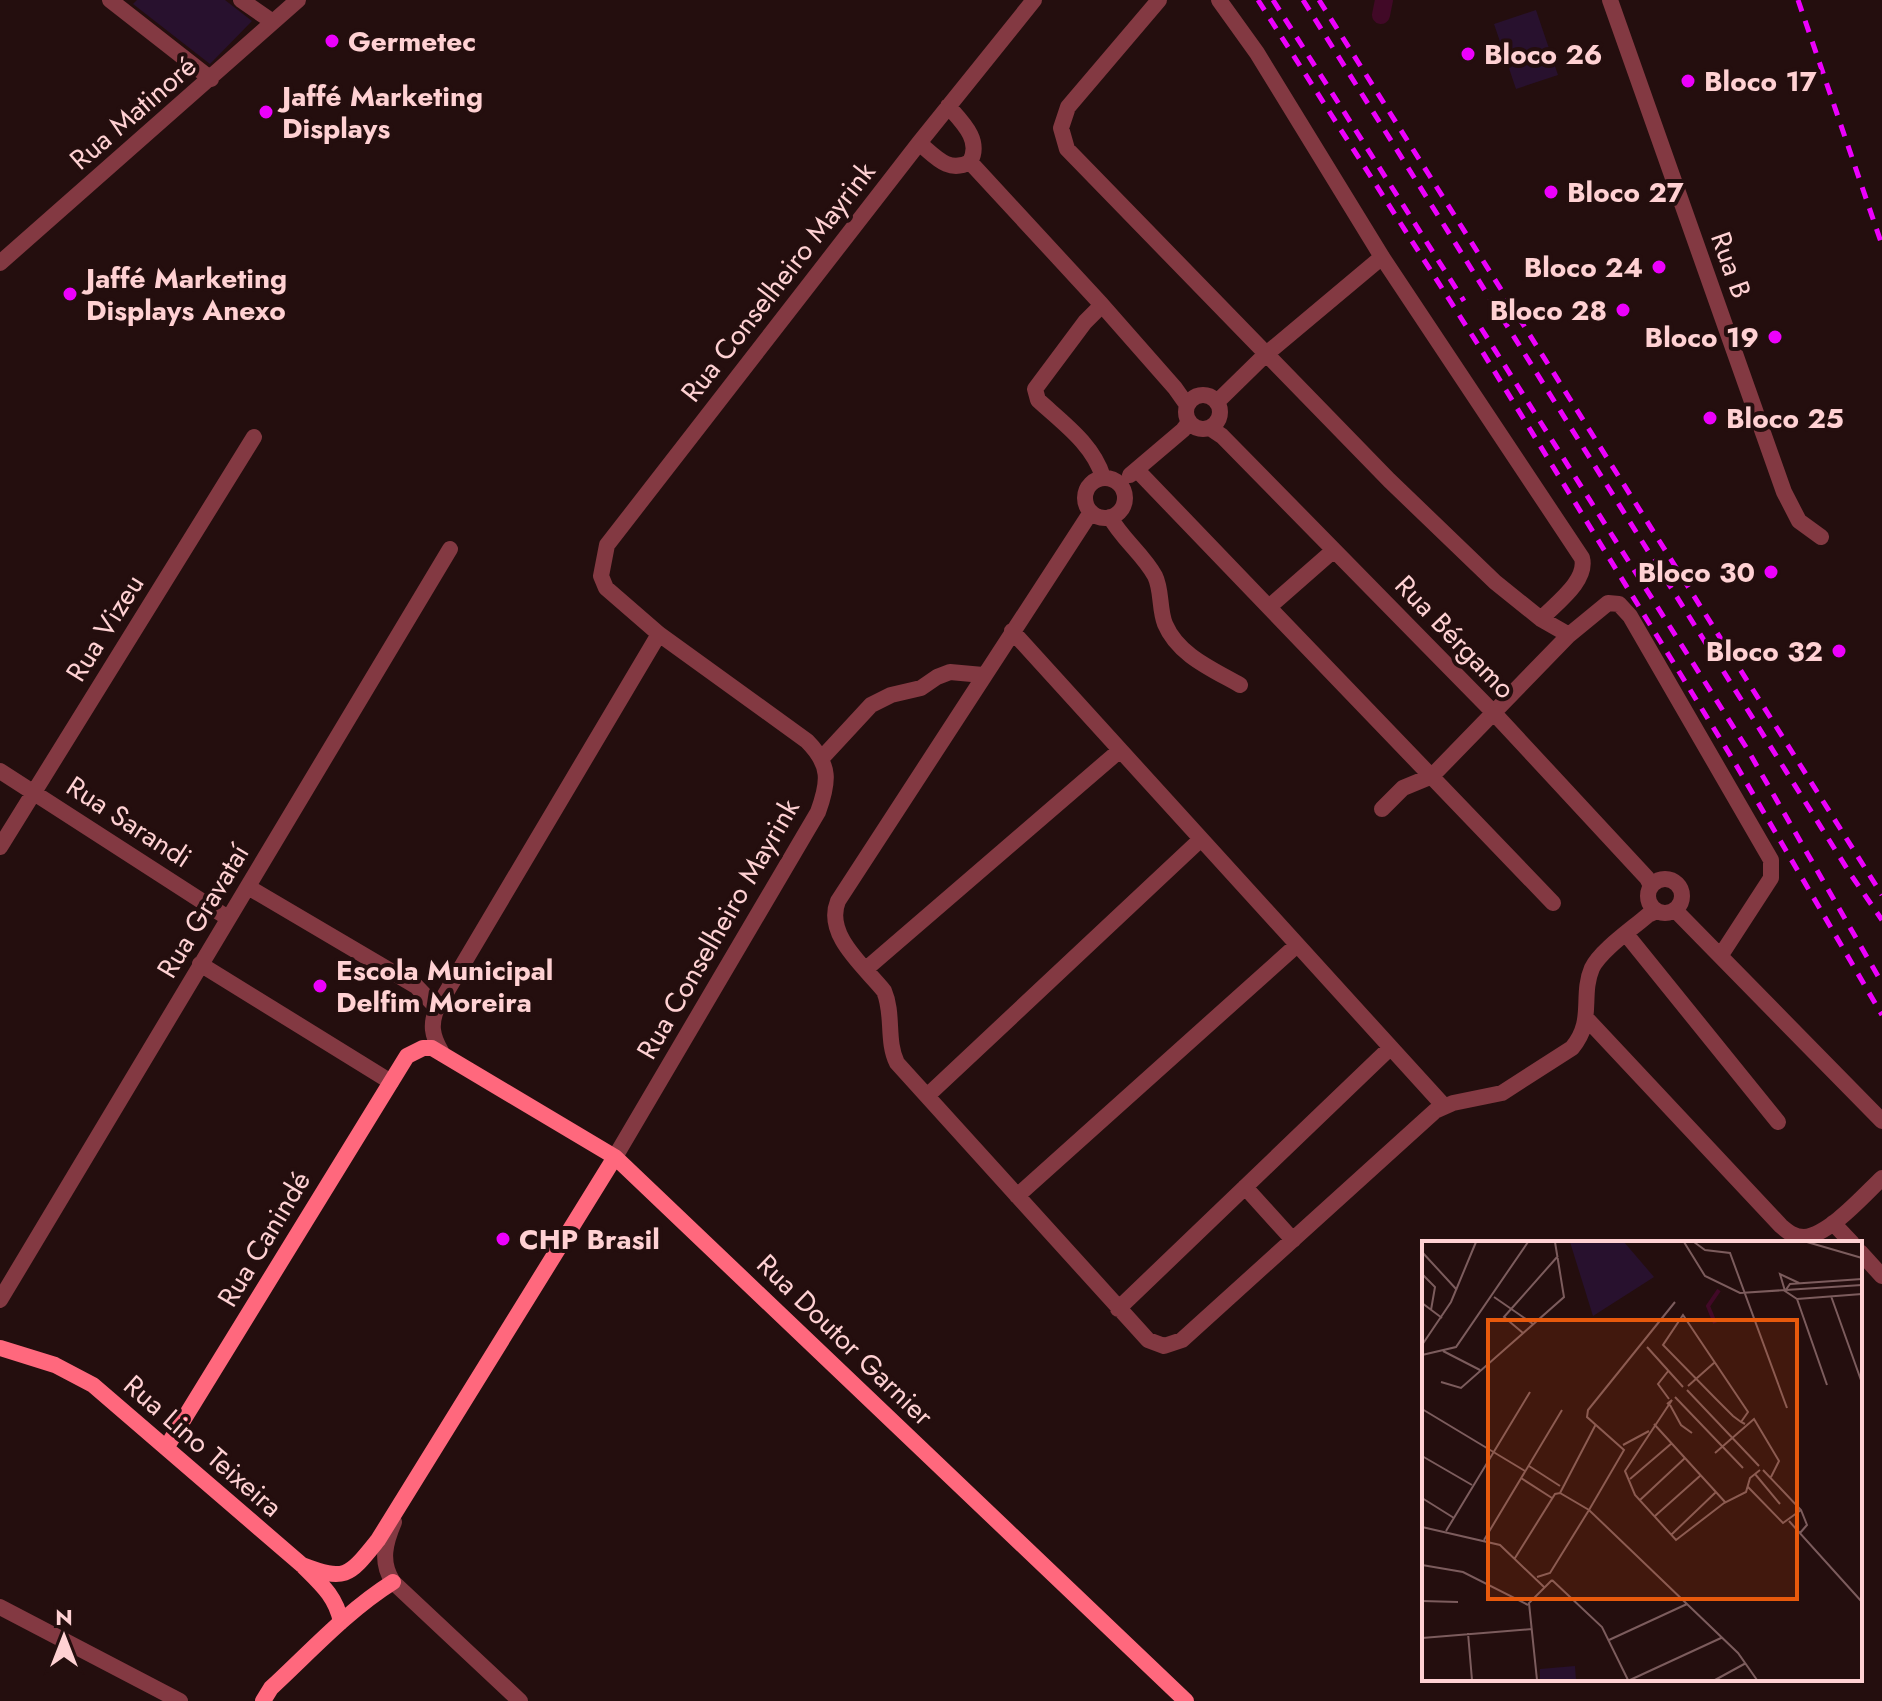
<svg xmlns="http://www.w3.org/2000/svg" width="1882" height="1701" viewBox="0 0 1882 1701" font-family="Jost,sans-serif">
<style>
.green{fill:#28112e}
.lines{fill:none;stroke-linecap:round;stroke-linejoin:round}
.canal{stroke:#410927;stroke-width:18}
.minor{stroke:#833942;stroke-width:16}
.secondary{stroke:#ff687d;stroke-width:16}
.rail{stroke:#ec00fc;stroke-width:5;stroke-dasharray:12 10;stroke-linecap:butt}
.poi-dot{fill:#ec00fc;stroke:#240e0e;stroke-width:3}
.labels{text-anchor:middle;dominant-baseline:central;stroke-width:8;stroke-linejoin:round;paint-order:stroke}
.poi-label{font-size:28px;font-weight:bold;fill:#ffd1d3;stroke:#240e0e;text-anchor:start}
.street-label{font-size:28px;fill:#ffd1d3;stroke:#240e0e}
.inset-river{fill:none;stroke:#410927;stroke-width:4}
.inset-road{fill:none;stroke:#7c5c5d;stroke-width:2}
.view{fill:#e8590c;fill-opacity:0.15;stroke:#e8590c;stroke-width:4}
.inset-edge{fill:none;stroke:#ffd1d3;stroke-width:4}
</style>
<rect width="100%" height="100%" fill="#240e0e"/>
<path class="green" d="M137,0h88l27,21 -42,43 -77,-60z
M1536,10l22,65 -42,14 -22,-65z"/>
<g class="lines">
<path class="canal" d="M1381,15l3,-15"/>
<path class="minor" d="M110,0l101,79
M241,0l32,22
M1159,0l-91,107 -7,21 6,21 322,331 106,102 46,37 28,16
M1219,0l38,53 125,204 200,301c6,23 -27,46 -41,61
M1610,0l174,492 15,29 22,16
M919,143c16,13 29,31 51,19 12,-22 -8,-40 -22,-56
M970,162l132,143 73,83 12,17
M0,263l298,-263
M1102,305l-17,17 -50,67 3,11c25,23 55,44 65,77
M1186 412a17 17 0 1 1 34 0a17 17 0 1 1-34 0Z
M1217,402l48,-47 117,-98
M1210,428l12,8 271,276 154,166 4,8
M1137,470l416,433
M1130,475l53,-45 6,-8
M1085 498a20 20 0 1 1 40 0a20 20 0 1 1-40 0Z
M1091,512l-253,389c-14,34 27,66 46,90 10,23 2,50 13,72l251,277 16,6 18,-6 253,-229 18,-8 49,-10 70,-45c23,-27 8,-52 20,-80 9,-18 40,-39 56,-53l9,-4
M1110,517c12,22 33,37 45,59 7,14 4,33 10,48 13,31 47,45 75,61
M1269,607l65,-57
M1012,631l432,475
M821,759l50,-54 20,-10 30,-7 16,-11 13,-5 33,3
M0,771l228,147
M1382,809l21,-21 29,-12 137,-141 39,-32 11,1 11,12 141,244v18l-50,77
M0,847l254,-410
M1648 896a17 17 0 1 1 34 0a17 17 0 1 1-34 0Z
M248,887l168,99 21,22
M1675,910l207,211
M1626,934l152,188
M200,964l191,118
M866,969l253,-218
M1586,1018l195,208c7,6 13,11 23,11 25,-2 60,-42 78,-59
M441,1051c-9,-15 -11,-27 -4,-43l222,-374
M927,1096l273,-256
M615,1157l203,-345c11,-30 13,-47 -11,-71l-148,-107 -53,-46 -5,-12 6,-31 312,-402 115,-143
M1245,1187l48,53
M1017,1196l280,-251
M1833,1223l19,20
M1860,1252l22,24
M0,1300l450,-751
M1118,1309l272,-261
M394,1522c-9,21 -14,40 -1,60l127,119
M0,1607l180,94"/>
<path class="secondary" d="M0,1348l55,17 38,20 209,180c18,18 34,31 39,57
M166,1448l241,-392 16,-8h9l183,109 571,544
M302,1565c44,17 47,11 76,-25l237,-383
M263,1701l8,-13c39,-36 76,-77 122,-106"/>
<path class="rail" d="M1258,0l219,343 255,415 150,257
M1273,0l191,301
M1303,0l548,875 31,45
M1319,0l563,895
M1798,0l84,245
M1481,328l265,419 136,236"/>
</g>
<g class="poi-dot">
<circle cx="332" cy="41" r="8"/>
<circle cx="1468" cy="54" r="8"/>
<circle cx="1688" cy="81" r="8"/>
<circle cx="266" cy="112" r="8"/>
<circle cx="1551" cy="192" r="8"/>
<circle cx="1659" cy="267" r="8"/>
<circle cx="70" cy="294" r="8"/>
<circle cx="1623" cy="310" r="8"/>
<circle cx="1775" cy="337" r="8"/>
<circle cx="1710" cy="418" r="8"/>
<circle cx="1771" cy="572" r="8"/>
<circle cx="1839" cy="651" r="8"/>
<circle cx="320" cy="986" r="8"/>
<circle cx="503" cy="1239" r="8"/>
</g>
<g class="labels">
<g class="poi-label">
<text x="348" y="41">Germetec</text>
<text x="1484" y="54">Bloco 26</text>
<text x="1704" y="81">Bloco 17</text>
<text x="282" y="96">Jaffé Marketing<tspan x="282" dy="32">Displays</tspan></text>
<text x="1567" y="192">Bloco 27</text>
<text x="1643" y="267" text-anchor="end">Bloco 24</text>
<text x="86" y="278">Jaffé Marketing<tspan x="86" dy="32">Displays Anexo</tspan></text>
<text x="1607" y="310" text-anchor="end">Bloco 28</text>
<text x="1759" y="337" text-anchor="end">Bloco 19</text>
<text x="1726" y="418">Bloco 25</text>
<text x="1755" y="572" text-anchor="end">Bloco 30</text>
<text x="1823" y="651" text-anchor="end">Bloco 32</text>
<text x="336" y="970">Escola Municipal<tspan x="336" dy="32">Delfim Moreira</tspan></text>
<text x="519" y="1239">CHP Brasil</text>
</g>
<g class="street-label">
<text transform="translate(133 113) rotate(-41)">Rua Matinoré</text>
<text transform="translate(1731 265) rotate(70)">Rua B</text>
<text transform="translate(778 282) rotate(-52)">Rua Conselheiro Mayrink</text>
<text transform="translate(105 628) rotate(-58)">Rua Vizeu</text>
<text transform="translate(1455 637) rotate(46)">Rua Bérgamo</text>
<text transform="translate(129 822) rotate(33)">Rua Sarandi</text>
<text transform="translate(203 911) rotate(-59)">Rua Gravataí</text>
<text transform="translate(718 929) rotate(-60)">Rua Conselheiro Mayrink</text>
<text transform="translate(264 1239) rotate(-59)">Rua Canindé</text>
<text transform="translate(845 1340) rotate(44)">Rua Doutor Garnier</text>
<text transform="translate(203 1446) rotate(41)">Rua Lino Teixeira</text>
</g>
</g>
<g transform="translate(1422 1241)">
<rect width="440" height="440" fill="#240e0e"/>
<path d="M148,1h54l30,35 -61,39z" fill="#28112e"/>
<path d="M153,425l1,14h-36v-11z" fill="#28112e"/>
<path class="inset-river" d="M293,82l-7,-17 11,-16"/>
<path class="inset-road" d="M262,1l21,34 35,17 122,-8M272,1l11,8 25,3 57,155M385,1l55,16M0,11l35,38M0,33l13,13 -4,23M440,38l-72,5 -5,7 12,8 65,-5M363,50l-5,-17 19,9M409,55l31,87M72,56l39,27M375,58l30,86M0,62l20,15M101,92l-19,-16 54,-61M0,104l29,-43 25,-60M225,106l36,40M21,110l37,19M0,114l34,-8 72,-105M247,129l-11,14 11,15M19,141l20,6 103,-91 -9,-55M266,145l27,-24M265,149l72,76M253,156l68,71M245,163l5,-4 -47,71 10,24 41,45 48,-37 22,-11 4,-14 10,-8M248,164l11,20 11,8M0,168l103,62M319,181l7,-10 -65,-97 -20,30 53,54 17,17 8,6 4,2M232,183l71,78M201,204l26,-14M293,212l39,-34 25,42 -8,16M0,215l50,29M107,225l31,20M341,229l38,40 6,15 -7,8M333,233l25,30M99,237l31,20M208,238l42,-36M326,246l35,36 18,-13M138,252l36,-69M0,257l32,20M218,259l45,-42M167,269l35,-60 -37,-33 1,-7 87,-108M233,275l46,-41M367,280l73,81M0,286l78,18 44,42M24,290l84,-139M249,294l45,-43M62,299l78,-130M93,317l40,-64 5,-1 29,17 149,143 19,27M0,324l41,7 65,33M115,336l13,-4 39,-63M130,339l50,47 26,53M0,360l36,1M46,392l4,47M0,397l110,-9M187,399l78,-36M115,439l-8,-77 23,-23M208,439l91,-42M293,439l31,-17"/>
<path class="view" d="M66,79h309v279h-309z"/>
<rect width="440" height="440" class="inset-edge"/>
</g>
<g transform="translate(64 1637)" stroke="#240e0e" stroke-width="6" paint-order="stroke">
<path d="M0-6L14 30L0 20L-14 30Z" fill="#ffd1d3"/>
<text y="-12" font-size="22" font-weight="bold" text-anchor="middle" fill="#ffd1d3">N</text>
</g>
</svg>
